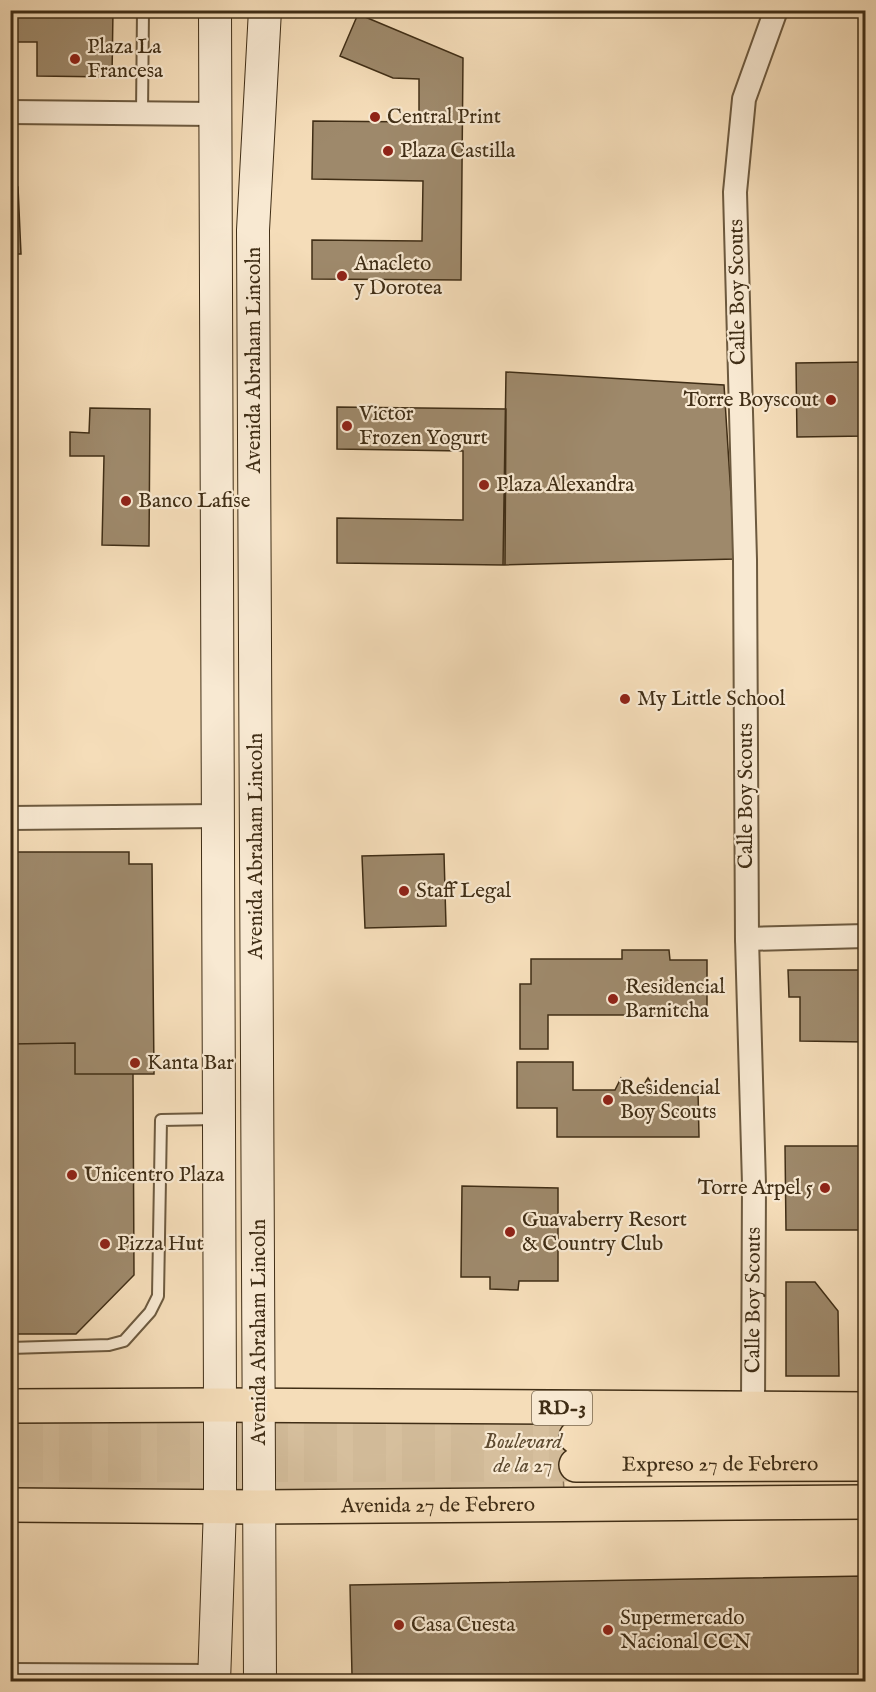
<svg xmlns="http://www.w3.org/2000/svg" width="876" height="1692" viewBox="0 0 876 1692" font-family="'IM FELL English',serif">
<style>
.green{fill:#d6bf9d;stroke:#8b765a;stroke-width:1.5}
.building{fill:#9e896b;stroke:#402e16;stroke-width:1.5}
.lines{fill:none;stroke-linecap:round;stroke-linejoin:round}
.motorway-tunnel{stroke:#d1ba98;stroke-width:33;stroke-dasharray:33 16;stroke-linecap:butt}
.service-casing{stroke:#6d5a3f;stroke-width:14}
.minor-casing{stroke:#6d5a3f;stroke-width:26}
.secondary-casing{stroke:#402e16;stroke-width:34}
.primary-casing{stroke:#402e16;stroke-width:36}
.motorway-casing{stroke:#402e16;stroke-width:36}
.service{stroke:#f8e9d2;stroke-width:10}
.minor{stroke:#f8e9d2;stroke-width:22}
.secondary{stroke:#f8e9d2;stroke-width:32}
.primary{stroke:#f5ddb9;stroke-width:33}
.motorway{stroke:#f5ddb9;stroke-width:33}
.poi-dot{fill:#8f2418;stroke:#f8e9d2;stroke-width:2}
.labels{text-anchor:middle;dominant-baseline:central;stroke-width:4.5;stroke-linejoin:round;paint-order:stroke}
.shield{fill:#f8e9d2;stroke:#77664e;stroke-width:1.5}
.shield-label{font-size:20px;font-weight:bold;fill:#402e16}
.poi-label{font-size:21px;fill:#402e16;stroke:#f8e9d2;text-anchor:start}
.street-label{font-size:21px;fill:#402e16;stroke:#f8e9d2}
.park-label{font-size:21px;font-style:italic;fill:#5e4b31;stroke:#f8e9d2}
</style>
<rect width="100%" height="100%" fill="#f5ddb9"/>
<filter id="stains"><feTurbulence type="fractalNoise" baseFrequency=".00333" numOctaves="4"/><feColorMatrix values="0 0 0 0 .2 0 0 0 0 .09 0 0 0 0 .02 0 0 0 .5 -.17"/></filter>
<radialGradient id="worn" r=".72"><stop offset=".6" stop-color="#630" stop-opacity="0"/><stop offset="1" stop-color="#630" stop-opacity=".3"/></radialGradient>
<path class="green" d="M560,1415l4,77h-553l-1,-73z"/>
<path class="building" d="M10,10h103l-1,67 -75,-1v-34h-27z
M358,14l105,44 -2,222 -149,-1v-39l110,1 1,-60 -111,-2 1,-58 106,1v-43l-26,-1 -53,-22z
M18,187l3,67h-11v-66z
M866,362v74l-69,1 -1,-74z
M506,372l218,13 11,174 -232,6z
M337,407l169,2 -1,156 -168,-2v-45l126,2v-69l-126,-2z
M90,408l60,1 -1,137 -47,-1 2,-89h-34v-24l19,1z
M10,852h119v12h23l2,210h-79v-31l-65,1z
M444,854l2,72 -81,2 -3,-72z
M622,950h47l1,10h37v55h-159v34h-28v-65h11v-25h91z
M788,970h71v14h7v58l-66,-1v-44h-11z
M75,1043v31h58l1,201 -58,59h-66v-290z
M517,1062h56v28h42l6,-12 9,13h10l8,-13 8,13 42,-1 1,47h-142v-29h-40z
M785,1146h81v84h-80z
M462,1186l96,2v93h-39l-1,9 -28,-1v-12h-29z
M786,1282h29l23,29 1,65h-53z
M866,1576v106h-537v-6l23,-1 -2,-90z
M183,1674v8h-122z"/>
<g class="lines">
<path class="motorway-tunnel" d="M10,1441l566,-4
M10,1466l566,-1"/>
<g class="service-casing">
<path id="service" d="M142,113l1,-103
M10,1348l99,-3 15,-4 26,-29 8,-16 3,-176 55,-1
M10,1669l201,1"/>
</g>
<g class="minor-casing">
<g id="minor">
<path d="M10,112l204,2"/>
<path d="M10,818l208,-2"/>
<path d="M747,939l119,-3"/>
<path id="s1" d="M753,1408l1,-224 -7,-245 -2,-380 -10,-367 9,-93 32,-89"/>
</g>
</g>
<g class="secondary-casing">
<path id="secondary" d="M214,1682l6,-175v-102l-5,-1395
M260,1682l-7,-1452 12,-220"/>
</g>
<g class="primary-casing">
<g id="primary">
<path d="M10,1406l210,-1 646,4"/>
<path id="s2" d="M10,1505l249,2 607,-5"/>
</g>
</g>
<g class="motorway-casing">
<g id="motorway">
<path d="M576,1437l290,2"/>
<path id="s3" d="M576,1465l290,-1"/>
</g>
</g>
<use href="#service" class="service"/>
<use href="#minor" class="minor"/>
<use href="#secondary" class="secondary"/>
<use href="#primary" class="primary"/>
<use href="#motorway" class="motorway"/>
</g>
<g class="poi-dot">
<circle cx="75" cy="59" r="6"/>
<circle cx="375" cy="117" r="6"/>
<circle cx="388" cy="151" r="6"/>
<circle cx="342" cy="276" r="6"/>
<circle cx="831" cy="400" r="6"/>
<circle cx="347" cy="426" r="6"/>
<circle cx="484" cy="485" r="6"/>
<circle cx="126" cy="501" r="6"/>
<circle cx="625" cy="699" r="6"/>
<circle cx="404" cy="891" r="6"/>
<circle cx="613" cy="999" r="6"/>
<circle cx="135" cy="1063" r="6"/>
<circle cx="608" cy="1100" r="6"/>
<circle cx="72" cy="1175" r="6"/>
<circle cx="825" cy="1188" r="6"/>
<circle cx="510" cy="1232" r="6"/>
<circle cx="105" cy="1244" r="6"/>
<circle cx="399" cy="1625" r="6"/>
<circle cx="608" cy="1630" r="6"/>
</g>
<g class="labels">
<rect class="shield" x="532" y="1391" width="60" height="34" rx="4.5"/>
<g class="shield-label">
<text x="562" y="1408">RD-3</text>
</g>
<g class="poi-label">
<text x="87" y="47">Plaza La<tspan x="87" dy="24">Francesa</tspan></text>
<text x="387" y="117">Central Print</text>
<text x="400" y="151">Plaza Castilla</text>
<text x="354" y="264">Anacleto<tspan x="354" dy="24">y Dorotea</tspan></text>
<text x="819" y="400" text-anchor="end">Torre Boyscout</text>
<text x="359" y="414">Victor<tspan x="359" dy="24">Frozen Yogurt</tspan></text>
<text x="496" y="485">Plaza Alexandra</text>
<text x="138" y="501">Banco Lafise</text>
<text x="637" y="699">My Little School</text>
<text x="416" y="891">Staff Legal</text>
<text x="625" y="987">Residencial<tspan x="625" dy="24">Barnitcha</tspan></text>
<text x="147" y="1063">Kanta Bar</text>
<text x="620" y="1088">Residencial<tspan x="620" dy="24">Boy Scouts</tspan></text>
<text x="84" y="1175">Unicentro Plaza</text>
<text x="813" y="1188" text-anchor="end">Torre Arpel 5</text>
<text x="522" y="1220">Guavaberry Resort<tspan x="522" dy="24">&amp; Country Club</tspan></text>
<text x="117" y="1244">Pizza Hut</text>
<text x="620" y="1618">Supermercado<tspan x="620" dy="24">Nacional CCN</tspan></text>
<text x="411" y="1625">Casa Cuesta</text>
</g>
<g class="street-label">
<text transform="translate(738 292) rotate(-91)">Calle Boy Scouts</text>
<text transform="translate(254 360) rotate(-90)">Avenida Abraham Lincoln</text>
<text transform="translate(746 796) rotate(-90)">Calle Boy Scouts</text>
<text transform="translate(256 846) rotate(-90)">Avenida Abraham Lincoln</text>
<text stroke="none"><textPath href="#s1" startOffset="108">Calle Boy Scouts</textPath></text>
<text transform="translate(259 1332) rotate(-90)">Avenida Abraham Lincoln</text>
<text stroke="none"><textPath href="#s3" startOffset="144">Expreso 27 de Febrero</textPath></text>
<text stroke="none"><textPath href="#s2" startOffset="428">Avenida 27 de Febrero</textPath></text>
</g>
<g class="park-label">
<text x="523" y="1442">Boulevard<tspan x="523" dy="24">de la 27</tspan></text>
</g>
</g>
<rect width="876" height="1692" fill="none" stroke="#f5ddb9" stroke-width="36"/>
<rect x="12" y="12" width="852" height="1668" fill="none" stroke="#402e16" stroke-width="3"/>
<rect x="18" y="18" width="840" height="1656" fill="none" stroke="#402e16" stroke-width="1.5"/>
<rect width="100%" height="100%" filter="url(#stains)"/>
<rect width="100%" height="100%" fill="url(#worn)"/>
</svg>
